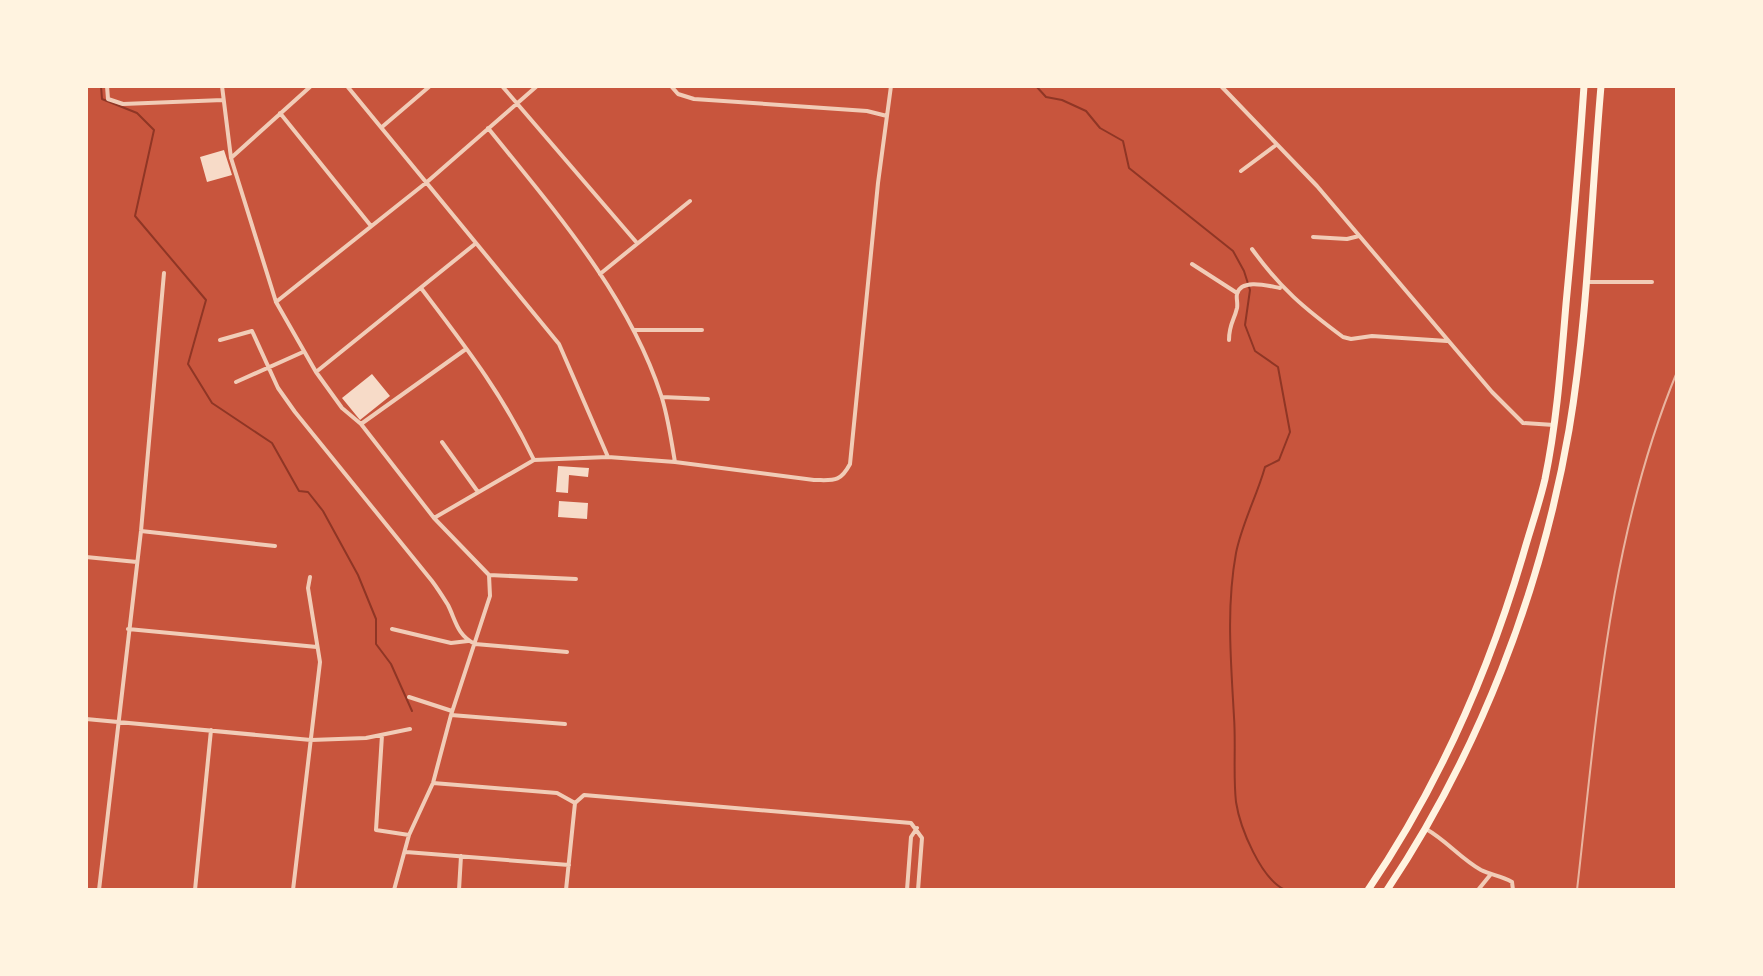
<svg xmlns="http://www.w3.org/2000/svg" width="1763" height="976" viewBox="0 0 1763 976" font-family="'IBM Plex Sans',sans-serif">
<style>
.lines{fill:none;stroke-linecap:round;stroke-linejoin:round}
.stream{stroke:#8f3625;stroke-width:2}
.building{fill:#f7dbc8}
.minor{stroke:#f1ccb7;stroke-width:4}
.primary{stroke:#fff3e0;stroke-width:7}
.rail{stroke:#e9b49f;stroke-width:2}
</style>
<rect width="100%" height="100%" fill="#c8553d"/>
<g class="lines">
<path class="stream" d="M101,86l1,13 35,14 17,17 -19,86 71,84 -18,64 24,39 60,40 27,48 9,1 15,19 35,64 18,44v25l15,20 21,47
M1036,86l10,11 16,3 24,11 14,17 23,13 6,27 104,83 11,20 6,19 -5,35 10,26 23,16 12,65 -11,28 -14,7c-8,29 -23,56 -29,86 -10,55 -5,109 -2,164 2,28 -1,58 2,85 4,26 25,77 49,88"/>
</g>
<path class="building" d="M224,150l8,25 -25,7 -7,-25z
M372,374l18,22 -30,24 -18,-22z
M558,466l31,2 -1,9 -19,-2 -1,18 -12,-1z
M559,501l29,2 -1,16 -29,-2z"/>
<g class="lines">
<path class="minor" d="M107,86l1,13 15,5 100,-4
M222,86l9,72 45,144 40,70 26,36 19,16 73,94 55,57 1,21 -39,119 -18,68 -24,52 -15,55
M347,86l212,258 49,113
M502,86l135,157
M671,86l7,8 16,5 173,12 20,5
M1221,86l96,100 175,206 31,31 31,2
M280,113l91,113
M382,127l48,-41
M488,128c66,82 140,166 173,267 7,21 10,45 14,67
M231,158l80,-72
M1241,171l35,-26
M1313,237l34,2 12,-3
M1252,249c29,40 52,59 91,88l8,2 21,-3 75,5
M1192,264l45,29
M600,274l90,-73
M1586,282h66
M421,288c44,58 81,105 113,172
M276,302l151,-120 110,-96
M635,330h67
M220,340l32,-9 26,57 17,24 137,169c6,8 11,16 16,24 8,16 9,30 27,39l92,8
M1229,340c0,-16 5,-19 8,-32 1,-5 -1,-10 0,-14 4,-16 32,-8 43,-6
M316,372l159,-128
M236,382l67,-30
M662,397l46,2
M361,424l105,-75
M442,442l36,50
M434,518l100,-58 74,-3 67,5 139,18c19,0 26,3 36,-16l28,-281 13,-97
M141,531l134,15
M86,557l51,5
M489,575l87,4
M128,629l189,18
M392,629l59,14 17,-2
M409,697l43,14
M451,715l114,9
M86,719l225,21 55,-2 44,-9
M382,735l-6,95 33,5
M433,783l124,10 18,10
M1426,829c20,11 35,30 55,41 10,5 21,6 31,12l1,8
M406,852l163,13
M99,890l42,-359 23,-258
M195,890l16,-160
M293,890l27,-228 -12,-74 2,-11
M459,890l2,-34
M566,890l9,-87 9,-8 327,28 11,15 -4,52
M907,890l4,-53 6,-9
M1478,890l13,-16"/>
<path class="primary" d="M1368,890c70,-103 120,-216 155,-335 7,-25 16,-50 22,-76 12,-58 16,-116 21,-175 7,-73 13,-145 18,-218
M1387,890c91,-136 154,-298 182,-460 19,-113 22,-230 32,-344"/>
<path class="rail" d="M1577,890c20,-175 32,-354 100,-518"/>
</g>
<rect width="1763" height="976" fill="none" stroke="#fff3e0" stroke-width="176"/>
</svg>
